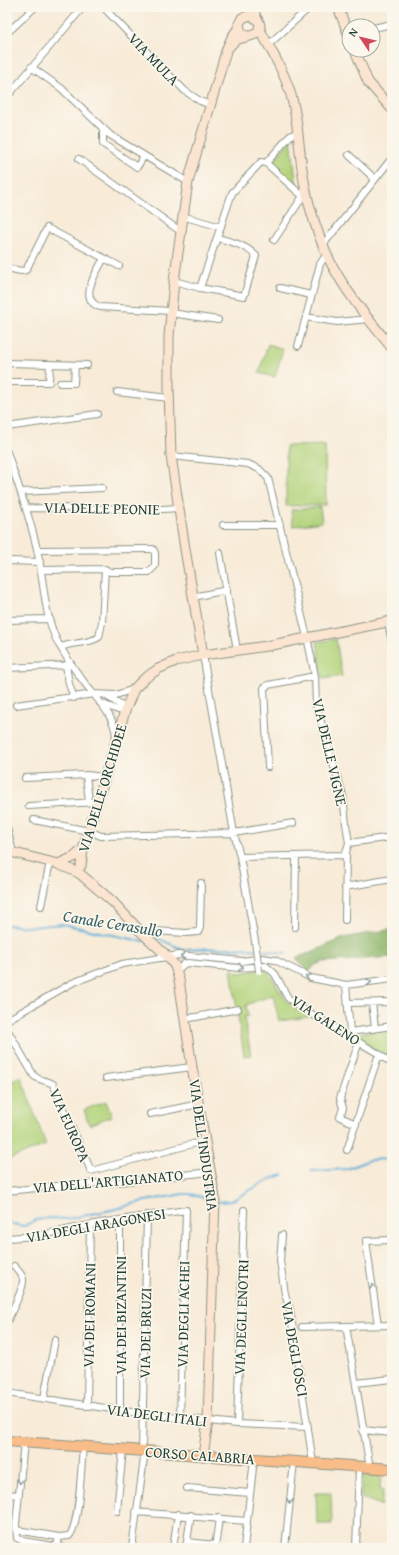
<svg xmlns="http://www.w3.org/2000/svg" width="399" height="1555" viewBox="0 0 399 1555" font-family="'Gentium Book Plus',serif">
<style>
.green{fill:#b2d37b;stroke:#688858}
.forest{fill:#8db56b;stroke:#567950}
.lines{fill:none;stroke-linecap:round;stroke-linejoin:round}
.stream{stroke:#5fafda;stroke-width:2}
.street-casing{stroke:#8c9486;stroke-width:8}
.secondary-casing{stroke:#8c9486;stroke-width:11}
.primary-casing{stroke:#8c9486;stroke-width:12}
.street{stroke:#fff;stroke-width:6}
.secondary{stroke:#fce5d0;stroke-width:9}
.primary{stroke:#f8bd89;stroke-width:10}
.street-bridge-casing{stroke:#8c9486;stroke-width:8;stroke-linecap:butt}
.street-bridge{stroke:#fff;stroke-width:6}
.oneway{stroke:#8f9e9a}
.labels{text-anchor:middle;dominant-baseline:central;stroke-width:3.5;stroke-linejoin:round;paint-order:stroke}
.street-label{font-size:15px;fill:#1f3d34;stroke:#fbf7ec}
.water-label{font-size:16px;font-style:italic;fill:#325f66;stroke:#fbf7ec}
</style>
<rect width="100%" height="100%" fill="#fbf7ec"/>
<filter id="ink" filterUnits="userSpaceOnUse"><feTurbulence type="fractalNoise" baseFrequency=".025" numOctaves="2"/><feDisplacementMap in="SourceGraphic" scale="8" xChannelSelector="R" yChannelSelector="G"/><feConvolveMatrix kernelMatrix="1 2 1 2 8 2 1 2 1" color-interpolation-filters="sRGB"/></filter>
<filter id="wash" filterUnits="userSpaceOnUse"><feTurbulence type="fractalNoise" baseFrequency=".012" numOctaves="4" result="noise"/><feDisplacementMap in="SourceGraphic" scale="16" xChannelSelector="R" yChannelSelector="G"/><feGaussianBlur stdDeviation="0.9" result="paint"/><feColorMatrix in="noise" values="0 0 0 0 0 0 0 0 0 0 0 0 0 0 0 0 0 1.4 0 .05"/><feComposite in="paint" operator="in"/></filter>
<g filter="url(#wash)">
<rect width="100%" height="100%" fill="#f8ebd8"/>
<path class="green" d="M291,139l6,49 -23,-21 -3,-4z
M268,344l15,5 -8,28 -16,-4z
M325,445l1,60 -40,1v-60z
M320,507l2,15 -29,4 -2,-16z
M336,639l6,37 -19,3 -6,-37z
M232,969l6,4 27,-4c10,9 13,22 22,32 5,6 13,10 21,14v2l-29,4 -6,-26 -27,10 2,11 -4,1 7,38 -7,1 -13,-86z
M392,1028v26l-9,1 -29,-18v-3z
M21,1077l25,68 -39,15v-77z
M106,1101l6,15 -23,9 -5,-15z
M365,1475l16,2 -1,12 3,1 -2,16 -8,-4 -12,-4v-17z
M316,1493h15l1,31h-15z"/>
<path class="forest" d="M392,929v28l-69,5 -8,3 -6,7 -13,-14 20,-8 27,-12z"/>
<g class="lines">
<path class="stream" d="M7,925l24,2 31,-3 79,17h5
M154,939h5l23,10 60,-1 44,5
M311,1171l36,-2 22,-9 23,-1
M218,1202l13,-1 37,-21 15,-5
M7,1223l17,3 12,-6 13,-2 18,1 49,-10 24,-7 43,-8h7l22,6"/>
</g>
</g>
<g filter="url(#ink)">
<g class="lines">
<g class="street-casing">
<path id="street" d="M103,7l82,84 15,10 11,4
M373,28l19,-4
M7,33l28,-26
M268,45l42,-38
M31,67l30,21 49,47 78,47
M7,83l6,6
M7,97l76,-90
M103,128v16l34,23 7,-11
M349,155l26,24
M79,159l101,72
M266,163l32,29 5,4h5
M266,163l24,-27 7,-4
M182,216l39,11
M274,240l29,-44
M323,245l69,-87
M104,258c-7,14 -27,41 -4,49l71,4
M7,268l14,3 5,-1 21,-42 72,38
M174,281l26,7 32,-95 29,-31 5,1
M200,288l44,8 12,-40c-10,-11 -24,-14 -38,-18
M280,288l31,7
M171,313l47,7
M306,317l14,-53 7,-10
M298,346l8,-29 31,5 32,-3
M7,363l80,2
M7,382h42l1,-18
M60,383h14l1,-18
M117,392l52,6
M7,427l90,-13
M7,452c11,33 24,67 31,102 6,28 6,62 20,89 8,14 18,29 29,43 12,15 28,31 29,51
M171,456l77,8 11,5 9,9 39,159 8,39 1,29 27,91 3,28 3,19
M21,492l81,-4
M26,508l137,1 16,-1
M223,525h57
M38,550l112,-1h3l2,4v13l-6,6h-39l-5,-3 -64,1
M220,553l17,97
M7,561l33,1
M193,597l34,-7
M7,620l43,-1
M388,622l4,21
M61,647c11,-5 29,-3 38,-10l3,-14 3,-54
M203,655l31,178 6,24 15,84
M66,665l3,19 5,14
M7,668l65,-3
M105,695l17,11 3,5
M100,703l18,7 7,1
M16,705l78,-11 22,1 18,-6
M268,767l-4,-79 4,-3 47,-9
M86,775l3,27
M25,778l61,-3 19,2
M29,806l68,-4
M34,820l55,11 12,5 133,-3 59,-10
M7,828l6,25
M349,843l43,-6
M240,857l106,-2
M345,887l47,-8
M41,906l9,-44
M345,920l1,-68 3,-9
M295,927l1,-71
M139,930l47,3 12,-1 2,-4 1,-45
M177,971l7,-7 4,-1 51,5 27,-2 9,8 13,24 10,8 81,48 13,10
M346,985l4,47
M348,1003l44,-1
M372,1003l3,25
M185,1019l53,-10
M7,1020l65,-37 34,-13 16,-6 57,-9 63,6 21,-3 12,2 36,18 35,7 46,-6
M7,1029l27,47c6,5 13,4 19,8l38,87 113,-30
M349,1034l1,-2 42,-6
M106,1078l86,-11
M150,1114l49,-10
M356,1124l-16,-7 3,-9 -3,-10 19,-56
M347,1150l32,-96
M7,1191l59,-6 52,-3 92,-10
M120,1220v191
M282,1235l-2,26 5,33 5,16 23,153
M7,1238l30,-2 63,-13 86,-13 -6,208
M7,1322c4,-11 17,-32 16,-43 -1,-5 -6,-10 -9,-13
M378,1325l-12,-84 26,-1
M346,1326l24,142
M302,1327l90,-2
M356,1383l36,-4
M7,1393l137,21 93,10 71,3
M44,1398l11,-58
M87,1406l3,-181
M237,1424l7,-214
M363,1430l29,3
M24,1442l-8,82 1,14 6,3 41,7
M142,1451l5,-236
M187,1488l63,5
M7,1494l12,1
M117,1511l6,-62
M136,1512l111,9
M17,1530l42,7
M187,1542l28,3
M57,1547l2,-10 10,-1c11,-11 12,-72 14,-89
M132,1548l13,-97
M173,1548l5,-34
M186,1548l5,-33
M215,1548l4,-30
M244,1548l10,-89
M285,1548l9,-86
M356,1548l3,-81"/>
</g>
<g class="secondary-casing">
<path id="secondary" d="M254,7l2,11
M338,7l11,29
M259,28c13,24 28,48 34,75 6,25 6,52 11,78 4,24 13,50 22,72 16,35 42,66 66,95
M229,47c2,-2 4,-5 7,-7 9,-5 31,-2 22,-20l-8,-5 -8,3 -3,6 2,9 6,3
M355,50l13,32 24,27
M203,655l-18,-106 -14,-93 -2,-68v-52l5,-55 14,-99 39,-134 5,-11 7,-10
M7,851l51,13 21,9 34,29 26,28 29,27 7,9 4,14 13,87 23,131 -7,223 -5,35
M58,864l16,-7 9,-8
M81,866l2,-17 42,-138 9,-22 10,-10 14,-10 18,-8 27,-6 64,-9 125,-25"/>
</g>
<g class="primary-casing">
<path id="primary" d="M7,1441l385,28"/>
</g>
<use href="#street" class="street"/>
<use href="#secondary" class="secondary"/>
<use href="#primary" class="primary"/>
<g class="street-bridge-casing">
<path id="street-bridge" d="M255,941l4,30"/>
</g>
<use href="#street-bridge" class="street-bridge"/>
</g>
<defs><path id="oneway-chevron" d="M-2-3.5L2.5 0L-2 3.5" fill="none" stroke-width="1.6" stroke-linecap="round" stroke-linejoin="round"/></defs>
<g class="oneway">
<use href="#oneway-chevron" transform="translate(183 956) rotate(-179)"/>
<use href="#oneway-chevron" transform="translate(241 967) rotate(1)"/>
<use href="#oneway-chevron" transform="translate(308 977) rotate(-159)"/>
<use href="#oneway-chevron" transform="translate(369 982) rotate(-7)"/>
<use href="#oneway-chevron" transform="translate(373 1287) rotate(-98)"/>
<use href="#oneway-chevron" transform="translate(20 1481) rotate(95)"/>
<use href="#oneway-chevron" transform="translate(290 1501) rotate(96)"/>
</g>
</g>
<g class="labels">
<g class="street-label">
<text transform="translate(154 59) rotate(46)">VIA MULA</text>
<text transform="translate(102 508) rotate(1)">VIA DELLE PEONIE</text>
<text transform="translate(330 752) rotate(77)">VIA DELLE VIGNE</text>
<text transform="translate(102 788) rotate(-73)">VIA DELLE ORCHIDEE</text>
<text transform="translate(326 1020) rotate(33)">VIA GALENO</text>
<text transform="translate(70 1125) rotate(66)">VIA EUROPA</text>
<text transform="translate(204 1145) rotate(82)">VIA DELL'INDUSTRIA</text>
<text transform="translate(108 1181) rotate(-5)">VIA DELL'ARTIGIANATO</text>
<text transform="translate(96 1225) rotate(-10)">VIA DEGLI ARAGONESI</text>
<text transform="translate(183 1314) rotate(-89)">VIA DEGLI ACHEI</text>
<text transform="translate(89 1315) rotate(-89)">VIA DEI ROMANI</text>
<text transform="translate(120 1315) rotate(-90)">VIA DEI BIZANTINI</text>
<text transform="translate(241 1317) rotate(-88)">VIA DEGLI ENOTRI</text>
<text transform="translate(145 1333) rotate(-89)">VIA DEI BRUZI</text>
<text transform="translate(295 1349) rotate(80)">VIA DEGLI OSCI</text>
<text transform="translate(157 1415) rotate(7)">VIA DEGLI ITALI</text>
<text transform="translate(200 1455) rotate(4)">CORSO CALABRIA</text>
</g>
<g class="water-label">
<text transform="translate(113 923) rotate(9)">Canale Cerasullo</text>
</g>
</g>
<rect width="399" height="1555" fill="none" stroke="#fbf7ec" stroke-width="24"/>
<g transform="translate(361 38) rotate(305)"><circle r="19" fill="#fbf7ec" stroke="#a3ada2"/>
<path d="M0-3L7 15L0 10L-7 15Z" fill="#d1495b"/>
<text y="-6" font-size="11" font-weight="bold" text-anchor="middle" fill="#1f3d34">N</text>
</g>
</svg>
